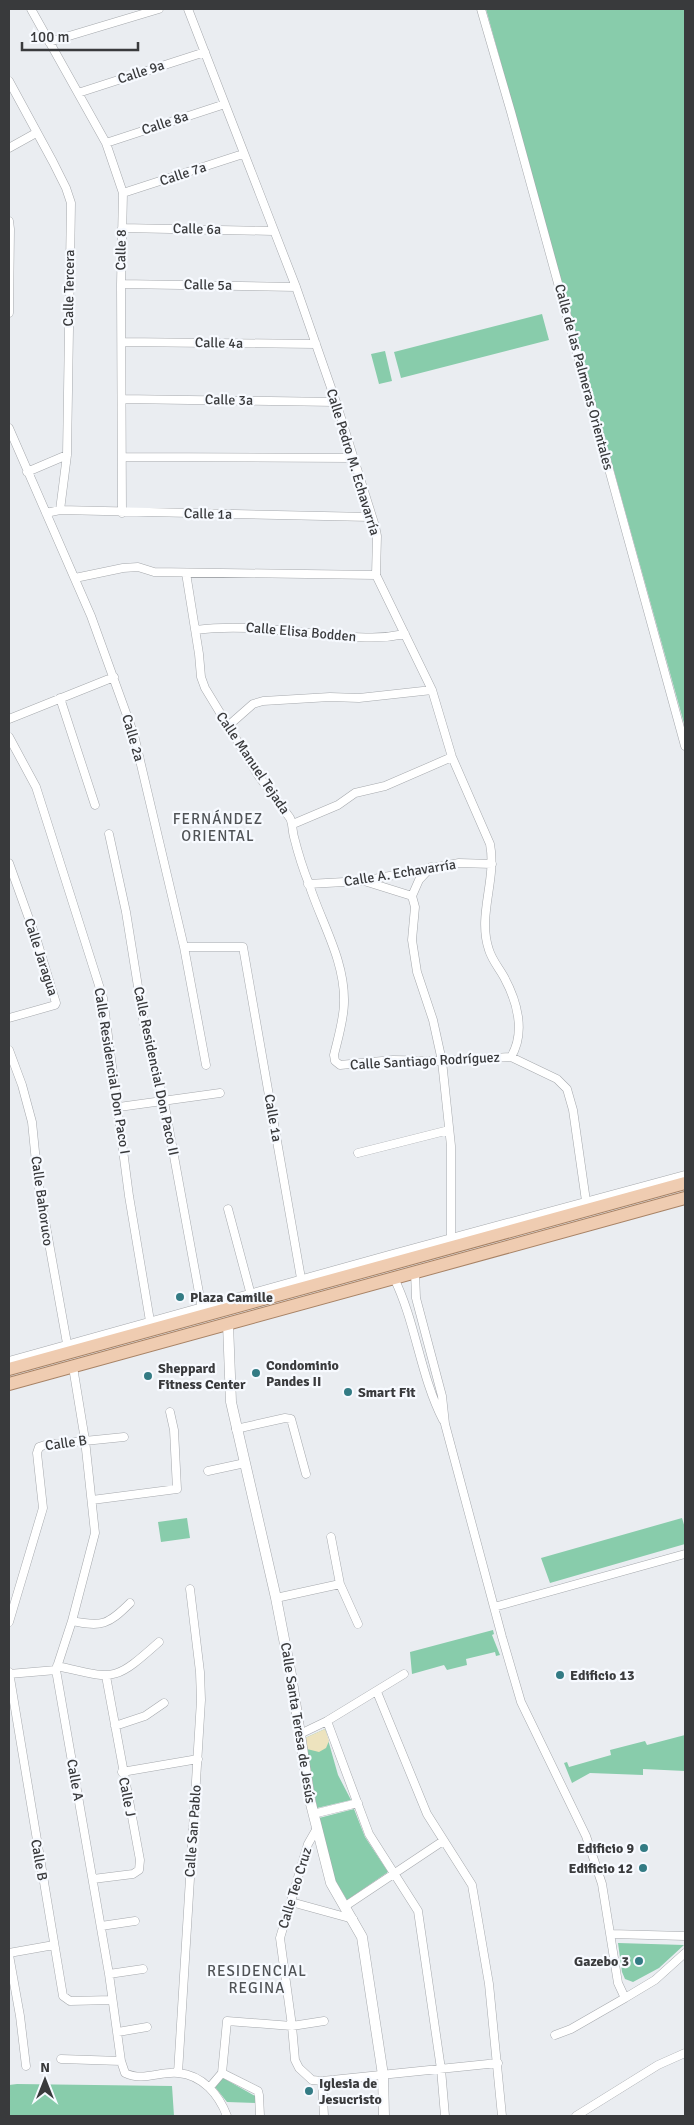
<svg xmlns="http://www.w3.org/2000/svg" width="694" height="2125" viewBox="0 0 694 2125" font-family="Signika,sans-serif">
<style>
.green{fill:#88ccab}
.sand{fill:#ede3be}
.lines{fill:none;stroke-linecap:round;stroke-linejoin:round}
.minor-casing{stroke:#a6a9ad;stroke-width:9}
.tertiary-casing{stroke:#a6a9ad;stroke-width:11}
.primary-casing{stroke:#a88366;stroke-width:14}
.minor{stroke:#fff;stroke-width:8}
.tertiary{stroke:#fff;stroke-width:10}
.primary{stroke:#efccb1;stroke-width:12}
.poi-dot{fill:#337b84;stroke:#f7faff;stroke-width:2}
.labels{text-anchor:middle;dominant-baseline:central;stroke-width:4.5;stroke-linejoin:round;paint-order:stroke}
.street-label{font-size:14px;fill:#393a3c;stroke:#f7faff}
.poi-label{font-size:14px;font-weight:bold;fill:#393a3c;stroke:#f7faff;text-anchor:start}
.neighbourhood-label{font-size:15px;letter-spacing:1px;fill:#505356;stroke:#f7faff}
</style>
<rect width="100%" height="100%" fill="#eaedf1"/>
<path class="green" d="M486,9h199v718z
M542,314l7,26 -148,38 -7,-26z
M385,351l7,30 -13,3 -8,-30z
M187,1518l3,20 -29,4 -3,-20z
M682,1518l3,10v16l-135,39 -9,-25z
M493,1630l1,4 -2,1 8,20 -4,1 -1,-4 -29,7 1,6 -20,5 -3,-5 -32,9 -2,-22z
M325,1729l13,46 13,25 -34,8 -12,-70z
M685,1735v36l-42,-2v6l-53,-2 -18,10 -8,-20 3,-1 2,5 42,-12 -1,-5 35,-9 2,4z
M354,1809l11,28 23,35 -41,28 -12,-20 -16,-62z
M618,1943l66,2 -25,23 -26,14 -8,-3 -3,-7z
M223,2078l32,18 1,7 -29,-1 -12,-15z
M17,2084l155,2 2,30h-165v-31z"/>
<path class="sand" d="M325,1729l4,12 -3,7 -7,4 -12,-3 -2,-11z"/>
<g class="lines">
<g class="minor-casing">
<path id="minor" d="M31,9l75,134 17,50 -2,91 1,229
M188,9l108,278 40,115 39,124 2,10 -1,39 56,115 20,67 38,87c7,36 -13,71 -1,106 3,10 10,18 15,27 13,24 22,55 7,80
M481,9l30,103 174,634
M49,42l110,-33
M9,81l44,81 13,26 5,15 -4,252 -7,55
M78,93l127,-41
M106,143l119,-39
M9,148l27,-15
M123,193l120,-39
M9,221l1,8 -1,84
M122,228l151,3
M121,284l175,3
M122,342l194,2
M122,399l214,3
M9,428l82,188 43,119 50,212 22,118
M122,457l231,1
M27,472l40,-17
M46,513l14,-3 310,7
M186,573l13,81 2,23 4,11 53,87 32,43c3,6 2,12 4,19 4,16 9,32 15,47 12,38 36,76 35,118 0,17 -6,36 -10,53l1,6 5,4 53,-5 49,1 69,-4
M75,578l48,-10 15,-1 16,5 222,3
M196,630c44,-6 88,1 133,5 28,2 48,5 76,-1
M60,698l35,107
M9,719l105,-42
M228,726l25,-22 10,-3 67,-4 29,1 73,-8
M9,737l27,50 67,211 26,198 22,131
M293,824l45,-19 17,-12 30,-7 67,-29
M109,834l17,78 18,112 21,83 37,202
M9,863l28,78 19,62 -1,2 -46,13
M431,867l-12,13 -7,16 3,11 -3,33 5,32 16,48 9,41 9,85v97
M364,881l48,15
M308,884l55,-3 96,-18 33,1
M184,947h59l59,337
M9,1050l13,35 10,37 6,60 30,167
M511,1057l46,22 10,10 6,21 14,98
M119,1107l101,-14
M358,1153l91,-23
M228,1209l23,86
M415,1272l1,26 26,98 3,28 57,213 19,65 65,134 16,48 16,99 7,15 30,-18 30,-27
M394,1278c22,45 26,97 49,142
M73,1367l12,73 10,93 -23,88 -16,49 53,304 12,87 4,12c18,9 35,-2 53,0 25,2 41,22 49,43
M236,1429l49,-11 6,1 15,55
M208,1471l37,-8
M92,1500l85,-11 -3,-59 -4,-18
M331,1537l9,47 18,40
M276,1598l64,-14
M494,1607l191,-53
M72,1621c30,6 36,4 58,-18
M9,1622l34,-114 -6,-55 2,-6 6,-2 79,-8
M57,1666c58,13 56,17 102,-24
M9,1672l54,324 7,5 42,-1
M9,1674l47,-4
M377,1692l50,122 45,71 17,99 13,132
M327,1721l42,113 49,77 23,158 4,47
M115,1726l30,-10 19,-13
M300,1734l27,-13 77,-47
M122,1772l76,-13
M313,1814l45,-11
M316,1830l-8,14 -28,94 12,88 3,34 4,8 13,12 10,1 176,-18
M93,1879l40,-5 6,-4 1,-10 -34,-184
M291,1902l62,17
M344,1907l99,-66
M101,1926l34,-5
M611,1934l74,2
M9,1953l45,-8
M9,1955l11,61 6,50
M109,1974l34,-5
M118,2032l29,-5
M555,2035l16,-6 54,-31
M61,2059l60,2
M178,2073l23,-373 -1,-28 -10,-83
M222,2073l36,18 1,4 1,21
M322,2081l2,35
M210,2087l12,-14 5,-52 65,5 32,-5
M576,2116l82,-51 27,-12"/>
</g>
<g class="tertiary-casing">
<path id="tertiary" d="M228,1324l3,78 45,196 15,77 19,125 21,83 31,54 21,138 1,41
M9,1362l380,-106 296,-80"/>
</g>
<g class="primary-casing">
<path id="primary" d="M9,1369l676,-186
M9,1384l676,-186"/>
</g>
<use href="#minor" class="minor"/>
<use href="#tertiary" class="tertiary"/>
<use href="#primary" class="primary"/>
</g>
<g class="poi-dot">
<circle cx="180" cy="1297" r="5"/>
<circle cx="256" cy="1373" r="5"/>
<circle cx="148" cy="1376" r="5"/>
<circle cx="348" cy="1392" r="5"/>
<circle cx="560" cy="1675" r="5"/>
<circle cx="644" cy="1848" r="5"/>
<circle cx="643" cy="1868" r="5"/>
<circle cx="639" cy="1961" r="5"/>
<circle cx="309" cy="2091" r="5"/>
</g>
<g class="labels">
<g class="street-label">
<text transform="translate(141 72) rotate(-18)">Calle 9a</text>
<text transform="translate(165 123) rotate(-18)">Calle 8a</text>
<text transform="translate(183 174) rotate(-18)">Calle 7a</text>
<text transform="translate(197 229) rotate(1)">Calle 6a</text>
<text transform="translate(121 250) rotate(-89)">Calle 8</text>
<text transform="translate(208 285) rotate(1)">Calle 5a</text>
<text transform="translate(69 288) rotate(-89)">Calle Tercera</text>
<text transform="translate(219 343) rotate(1)">Calle 4a</text>
<text transform="translate(584 377) rotate(75)">Calle de las Palmeras Orientales</text>
<text transform="translate(229 400) rotate(1)">Calle 3a</text>
<text transform="translate(353 462) rotate(73)">Calle Pedro M. Echavarría</text>
<text transform="translate(208 514) rotate(1)">Calle 1a</text>
<text transform="translate(301 632) rotate(5)">Calle Elisa Bodden</text>
<text transform="translate(133 738) rotate(74)">Calle 2a</text>
<text transform="translate(253 763) rotate(56)">Calle Manuel Tejada</text>
<text transform="translate(400 873) rotate(-9)">Calle A. Echavarría</text>
<text transform="translate(41 957) rotate(72)">Calle Jaragua</text>
<text transform="translate(425 1061) rotate(-3)">Calle Santiago Rodríguez</text>
<text transform="translate(112 1071) rotate(81)">Calle Residencial Don Paco I</text>
<text transform="translate(156 1071) rotate(78)">Calle Residencial Don Paco II</text>
<text transform="translate(273 1118) rotate(80)">Calle 1a</text>
<text transform="translate(42 1201) rotate(82)">Calle Bahoruco</text>
<text transform="translate(66 1443) rotate(-8)">Calle B</text>
<text transform="translate(298 1723) rotate(81)">Calle Santa Teresa de Jesús</text>
<text transform="translate(75 1780) rotate(80)">Calle A</text>
<text transform="translate(127 1797) rotate(79)">Calle J</text>
<text transform="translate(193 1831) rotate(-86)">Calle San Pablo</text>
<text transform="translate(39 1860) rotate(80)">Calle B</text>
<text transform="translate(295 1888) rotate(-73)">Calle Teo Cruz</text>
</g>
<g class="poi-label">
<text x="190" y="1297">Plaza Camille</text>
<text x="266" y="1365">Condominio<tspan x="266" dy="16">Pandes II</tspan></text>
<text x="158" y="1368">Sheppard<tspan x="158" dy="16">Fitness Center</tspan></text>
<text x="358" y="1392">Smart Fit</text>
<text x="570" y="1675">Edificio 13</text>
<text x="634" y="1848" text-anchor="end">Edificio 9</text>
<text x="633" y="1868" text-anchor="end">Edificio 12</text>
<text x="629" y="1961" text-anchor="end">Gazebo 3</text>
<text x="319" y="2083">Iglesia de<tspan x="319" dy="16">Jesucristo</tspan></text>
</g>
<g class="neighbourhood-label">
<text x="218" y="819">FERNÁNDEZ<tspan x="218" dy="17">ORIENTAL</tspan></text>
<text x="257" y="1971">RESIDENCIAL<tspan x="257" dy="17">REGINA</tspan></text>
</g>
</g>
<rect width="694" height="2125" fill="none" stroke="#393a3c" stroke-width="20"/>
<g transform="translate(45 2080)" stroke="#f7faff" stroke-width="4" paint-order="stroke">
<path d="M0-4L9 19L0 12L-9 19Z" fill="#393a3c"/>
<text y="-8" font-size="14" font-weight="bold" text-anchor="middle" fill="#393a3c">N</text>
</g>
<path d="M22 42v8h116v-8" fill="none" stroke="#393a3c" stroke-width="2.5"/>
<text x="30" y="42" font-size="15" fill="#393a3c" stroke="#f7faff" stroke-width="4" paint-order="stroke">100 m</text>
</svg>
